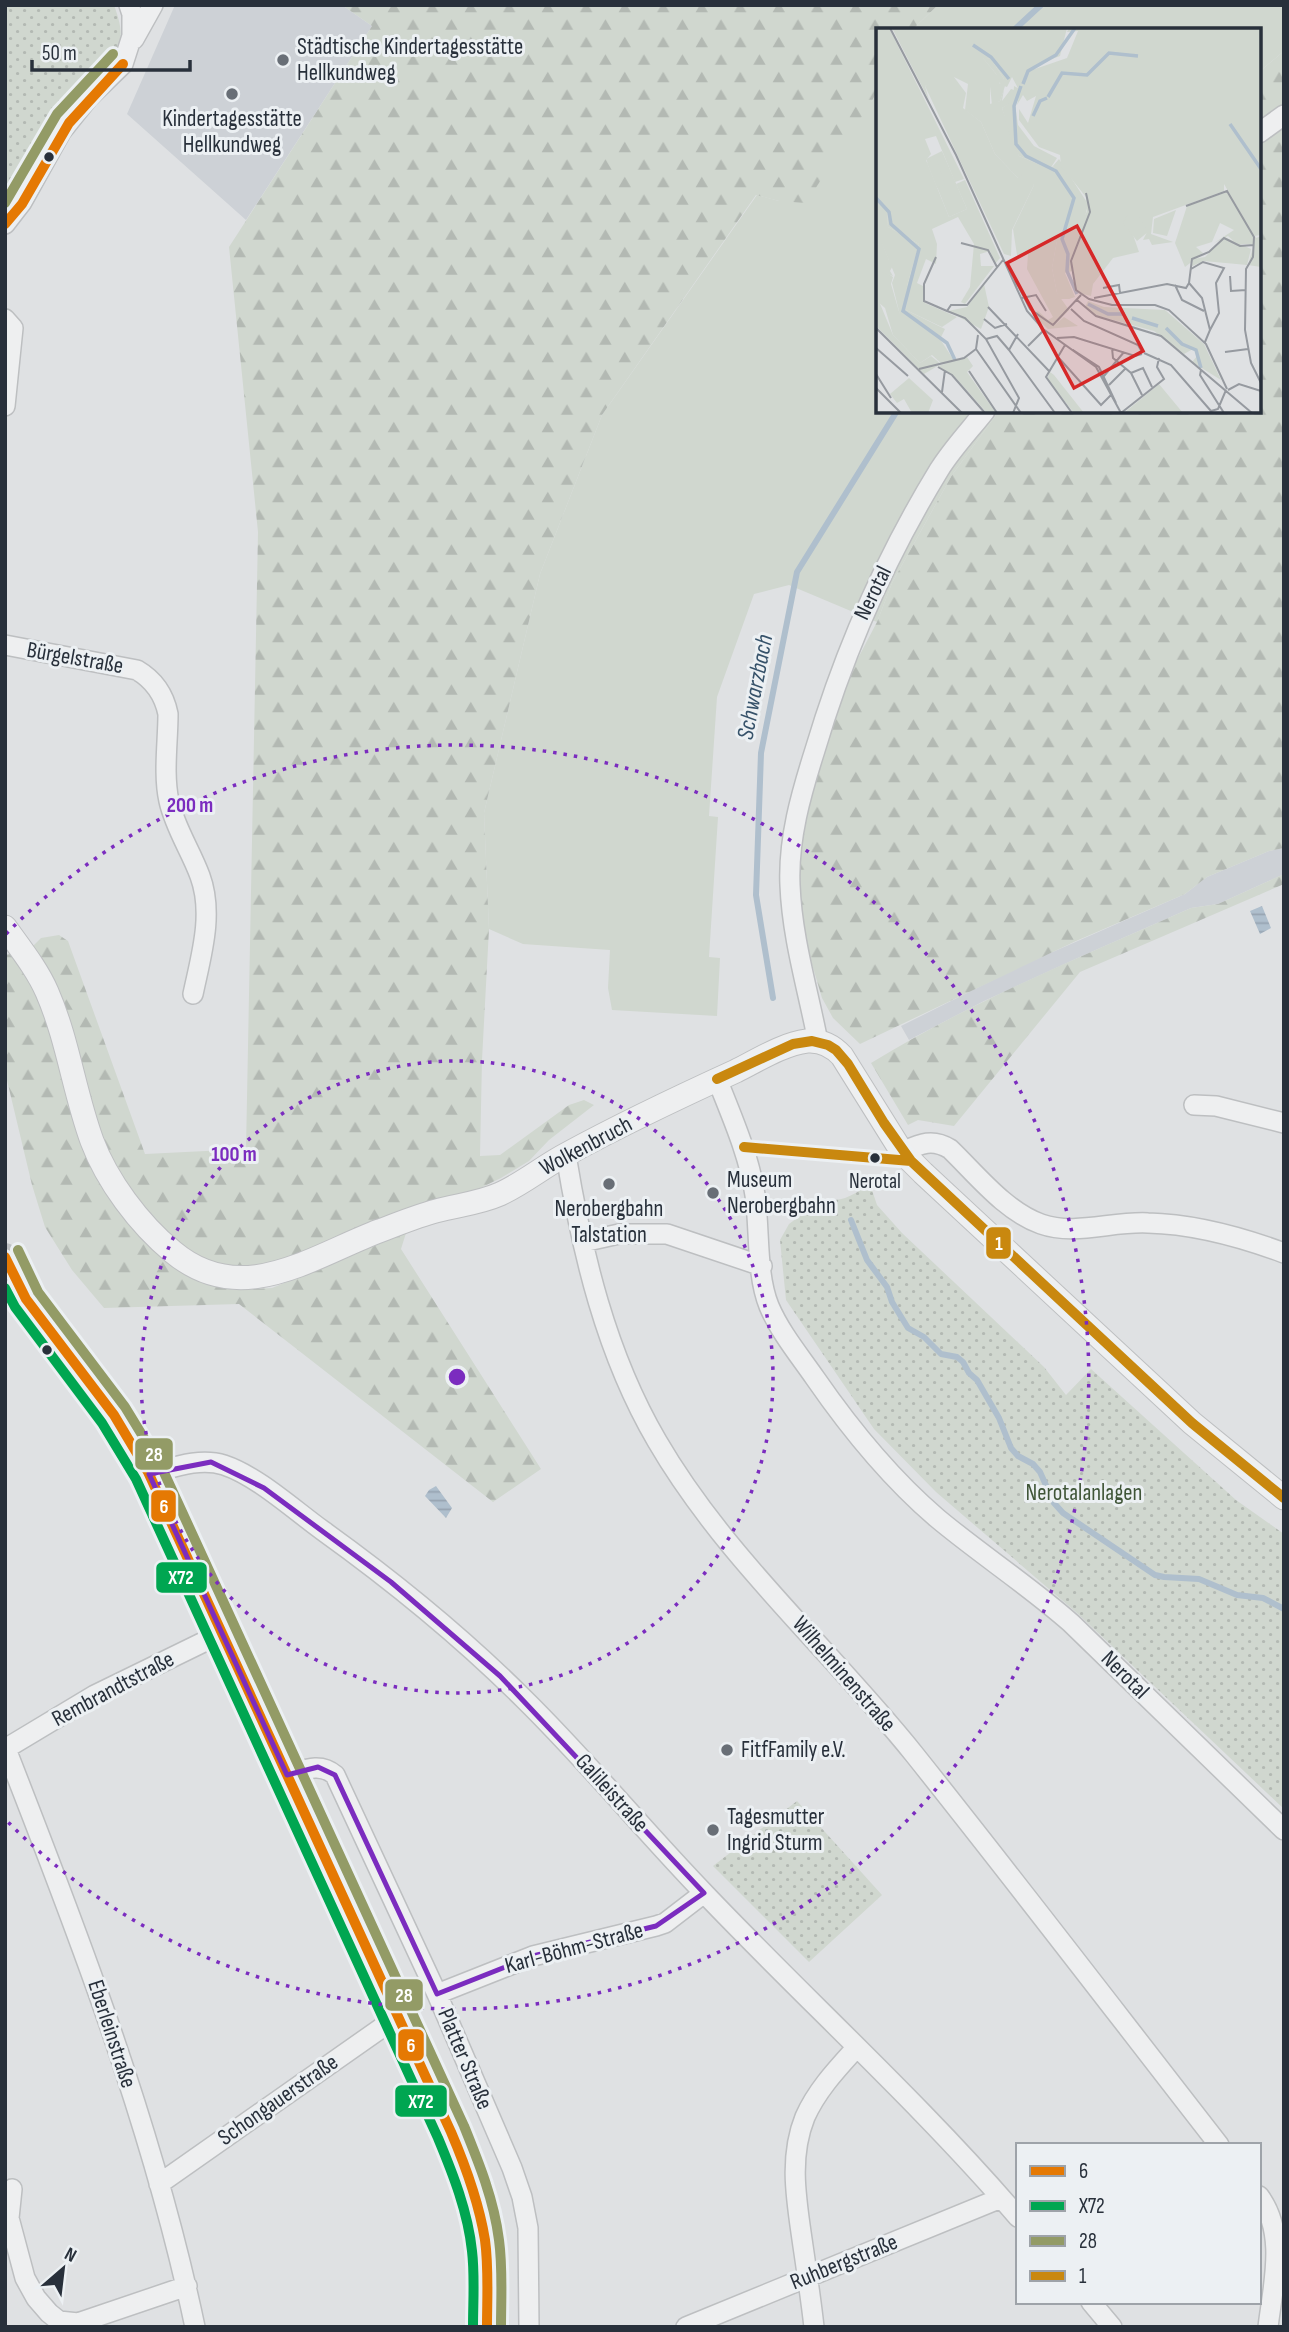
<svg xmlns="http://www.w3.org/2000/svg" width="1289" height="2332" viewBox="0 0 1289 2332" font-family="'Sofia Sans Condensed',sans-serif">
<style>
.built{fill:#cdd1d6}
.green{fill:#d0d7cf}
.forest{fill:url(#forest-firs)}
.park{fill:url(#park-dots)}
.water{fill:url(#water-rules)}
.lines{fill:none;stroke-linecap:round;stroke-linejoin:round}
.stream{stroke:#afbfcd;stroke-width:6}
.minor-casing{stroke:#bdbfc1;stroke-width:22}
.tertiary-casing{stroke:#bdbfc1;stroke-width:25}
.minor{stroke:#eeeff0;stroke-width:19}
.tertiary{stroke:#eeeff0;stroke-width:23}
.secondary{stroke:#bdc0c3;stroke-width:26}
.bus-1-casing{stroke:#ecf0f3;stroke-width:16}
.bus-2-casing{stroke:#ecf0f3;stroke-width:16}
.bus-3-casing{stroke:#ecf0f3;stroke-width:16}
.bus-4-casing{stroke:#ecf0f3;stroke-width:16}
.bus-1{stroke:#e57903;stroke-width:10}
.bus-2{stroke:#00a651;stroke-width:10}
.bus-3{stroke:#939b66;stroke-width:10}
.bus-4{stroke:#c9880f;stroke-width:10}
.marked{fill:none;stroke:#7b2cbf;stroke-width:5;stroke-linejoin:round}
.ring{fill:none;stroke:#7b2cbf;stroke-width:3.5;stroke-dasharray:3.5 7}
.poi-dot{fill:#686e76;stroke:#ecf0f3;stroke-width:2.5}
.bus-dot{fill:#28303b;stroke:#ecf0f3;stroke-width:2.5}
.labels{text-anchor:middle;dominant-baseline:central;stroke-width:6;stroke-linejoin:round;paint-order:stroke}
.bus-label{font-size:21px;fill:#28303b;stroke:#ecf0f3}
.poi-label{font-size:23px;fill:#28303b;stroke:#ecf0f3;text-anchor:start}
.street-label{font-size:23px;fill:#28303b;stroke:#ecf0f3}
.park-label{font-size:23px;fill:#3f5537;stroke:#ecf0f3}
.water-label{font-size:24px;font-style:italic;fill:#36526a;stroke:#ecf0f3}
.inset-river{fill:none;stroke:#afbfcd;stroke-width:3.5}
.inset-road{fill:none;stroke:#969aa0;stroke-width:2}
.view{fill:#d62828;fill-opacity:0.15;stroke:#d62828;stroke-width:3.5}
.inset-edge{fill:none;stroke:#28303b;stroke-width:3.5}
.centre{fill:#7b2cbf;stroke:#ecf0f3;stroke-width:3.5}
.ring-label{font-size:21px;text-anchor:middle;font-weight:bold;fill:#7b2cbf;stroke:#ecf0f3;stroke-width:6;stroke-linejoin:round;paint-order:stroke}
.line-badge{stroke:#ecf0f3;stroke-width:2.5}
.badge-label{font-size:19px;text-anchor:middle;font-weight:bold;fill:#fff}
</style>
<defs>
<pattern id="forest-firs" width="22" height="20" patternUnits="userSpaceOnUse" patternTransform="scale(1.75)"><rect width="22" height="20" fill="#d0d7cf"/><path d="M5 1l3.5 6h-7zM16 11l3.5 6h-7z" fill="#b3b9b3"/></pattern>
<pattern id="park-dots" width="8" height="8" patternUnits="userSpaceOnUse" patternTransform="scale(1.75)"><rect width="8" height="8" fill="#d0d7cf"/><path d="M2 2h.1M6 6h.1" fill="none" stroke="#b3b9b3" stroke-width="1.8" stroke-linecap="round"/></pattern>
<pattern id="water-rules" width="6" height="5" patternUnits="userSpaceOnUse" patternTransform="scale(1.75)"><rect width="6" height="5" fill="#afbfcd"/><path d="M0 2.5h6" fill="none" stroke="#97a4b1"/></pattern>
</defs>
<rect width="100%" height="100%" fill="#dfe1e3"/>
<path class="built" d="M175,5h167l30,21 -126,194 -119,-106z
M1284,848v26l-4,2 -62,28 -27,4 -109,48 -98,45 -75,39 -8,-14 122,-61 162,-71 22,-17 62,-26z"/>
<path class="green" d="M938,5h346v46l-25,21v-42h-347z
M878,89v322h121l-47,64 -60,108 -15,39 -88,-37 -35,9 -37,103 -8,119 9,1 -9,140 11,1 -3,58 -105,-6 -4,-22 2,-38 -87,-6 -34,-15 -5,-116 56,-239 62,-159 155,-220 22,6 93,-100z"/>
<path class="forest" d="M342,5h596l-26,25h-34v59l-6,12 -66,102 -27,-2 -23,-6 -154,220 -62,159 -56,239 5,116 -7,131 -2,96 20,-1 69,-50 15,-5 10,5 -45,35 -20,21 -28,17 -29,14 -184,71 -40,9 -35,-4 -51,-36 -47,-62 -84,-222 10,-10 18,-3 9,6 77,213 101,-5 12,-617 -29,-285 143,-221z
M1284,51v797l-15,3 -62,26 -22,17 -109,47 -216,103 -27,-26 -11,-20 -26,-88 3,-73 47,-156 31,-59 15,-39 60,-108 47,-64h260v-339z
M1284,874v10l-204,88 -126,154 -36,-6 -10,5 -37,-62c101,-62 212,-107 320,-155l27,-4z
M16,953l37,67 36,137 113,124 32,9 38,-2 134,-55 -5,16 140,220 -48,33 -254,-198 -135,4 -32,-38 -27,-43 -13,-42 -27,-113v-117z"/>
<path class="park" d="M5,5h109c5,14 10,29 4,43 -10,21 -31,36 -46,54 -27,32 -38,76 -67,106z
M870,1184l7,21 25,28 142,134 22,28 25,-26 145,131 48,34v275l-207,-196 -141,-121 -62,-63 -88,-129 -6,-60 9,-16 32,-24c23,2 30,-4 49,-16z
M797,1801l85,94 -73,67 -96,-96z"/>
<path class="water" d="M1262,906l9,22 -11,6 -10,-23z
M436,1486l16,22 -6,10 -21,-22 4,-6z"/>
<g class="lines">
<path class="stream" d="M1014,30l27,-25
M773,998l-17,-103 5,-142 36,-181 100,-161
M851,1220l16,40 20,27 5,15 16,26 16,9 17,17 16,3 6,5 6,11 8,7 22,38 12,30 7,8 15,8 7,8 14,31 9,10 92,62 9,2 35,2 38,16 26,3 21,11"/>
<g class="minor-casing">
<path id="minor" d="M134,39l19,-34
M1259,133l25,-18
M5,224l17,-22 39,-70 28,-35 34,-33 9,-28v-22l-3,-9
M5,319l8,9 -8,78
M5,645l132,25c17,10 27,24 31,44 0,28 -5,60 1,87 6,27 22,50 31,75 14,38 1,80 -7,118
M818,1042c-10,-52 -26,-104 -28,-157 -2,-46 11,-91 25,-135 30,-101 69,-190 124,-280 13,-21 31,-40 46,-59
M717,1079c15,38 32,76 38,116 5,35 1,79 14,111 11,26 30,49 46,72 36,52 74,99 122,140 43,36 91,67 134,105l213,207
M1194,1105l22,1 68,17
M902,1152c18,-8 30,-14 48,-3 27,26 55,62 91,75 34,12 71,-3 107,-1 45,1 93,14 136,30
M566,1155c16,98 40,199 91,286 68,117 173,208 257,313 103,129 203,260 305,391
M583,1242l36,-8h48l95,32
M149,1474c23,-6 50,-17 75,-9 33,11 69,44 98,65 71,51 141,108 203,170 63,62 119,131 181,195 103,108 215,209 312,322
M5,1749l90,-54 127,-62
M6,1749c74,189 147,379 189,578
M287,1775c17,-5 33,-13 48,0l102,219 75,174 10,29 6,31 1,99
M437,1994l96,-38 123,-30 9,-3 39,-30
M159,2184l238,-167
M12,2189l-3,29 16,60 11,20 13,15 10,8 19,2 109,-37
M1259,2196c28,37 14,89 9,131
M1091,2302l21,25
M686,2327l315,-129
M814,2327c-3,-27 -7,-54 -11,-81 -6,-43 -15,-87 2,-129 12,-27 32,-48 51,-69"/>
</g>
<g class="tertiary-casing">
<path id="tertiary" d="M5,927c15,21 32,42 42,65 21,48 27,100 45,149 15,40 47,83 81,111 68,57 138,5 206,-21 19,-7 38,-15 57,-20 22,-6 44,-8 64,-17 24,-11 44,-28 67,-40 55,-30 112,-57 169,-83 22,-11 47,-27 71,-30 14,-1 26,5 35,15l60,96 21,21 269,250 92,75"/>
</g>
<use href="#minor" class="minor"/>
<use href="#tertiary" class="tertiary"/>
<path class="secondary" d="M5,1256l21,43 88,116 34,57 303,660c15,35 28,70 34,108 4,28 2,58 2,87"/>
<g class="bus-1-casing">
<path id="bus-1" d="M5,224l17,-20 47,-81 54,-59
M5,1257l21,42 88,116 34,57 303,660c15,35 28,71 34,108 4,29 2,58 2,87"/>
</g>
<g class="bus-2-casing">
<path id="bus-2" d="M5,1288l10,19 87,116 34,56 302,659c15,36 30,74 34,113 3,25 1,51 1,76"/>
</g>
<g class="bus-3-casing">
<path id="bus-3" d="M5,203l52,-89 56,-60
M18,1250l20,42 87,115 36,59 303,660c15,37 30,74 35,114 4,29 2,58 2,87"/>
</g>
<g class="bus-4-casing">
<path id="bus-4" d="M717,1079l76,-35 19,-3 16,4 8,5 12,14 36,59 27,38 281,262 92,75
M744,1147l167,14"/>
</g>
<use href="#bus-1" class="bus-1"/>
<use href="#bus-2" class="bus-2"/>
<use href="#bus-3" class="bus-3"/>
<use href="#bus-4" class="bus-4"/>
</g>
<path class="marked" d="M211,1462l53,26 127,94 109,94 204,217 -48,33 -123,30 -96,38 -102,-219 -17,-8 -31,8 -138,-301z"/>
<g class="ring">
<circle cx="457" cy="1377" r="316"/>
<path d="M6 934A632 632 0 1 1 6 1820"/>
</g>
<g class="poi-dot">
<circle cx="283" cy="60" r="7"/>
<circle cx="232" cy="94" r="7"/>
<circle cx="609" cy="1184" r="7"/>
<circle cx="713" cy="1193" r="7"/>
<circle cx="727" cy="1750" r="7"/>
<circle cx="713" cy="1830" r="7"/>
</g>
<g class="bus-dot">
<circle cx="49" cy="157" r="6"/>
<circle cx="875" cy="1158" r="6"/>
<circle cx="47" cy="1350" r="6"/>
</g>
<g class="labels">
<g class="bus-label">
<text x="875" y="1181">Nerotal</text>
</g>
<g class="poi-label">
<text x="297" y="47">Städtische Kindertagesstätte<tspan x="297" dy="26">Hellkundweg</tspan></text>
<text x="232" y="119" text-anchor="middle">Kindertagesstätte<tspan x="232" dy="26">Hellkundweg</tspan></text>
<text x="727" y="1180">Museum<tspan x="727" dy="26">Nerobergbahn</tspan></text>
<text x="609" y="1209" text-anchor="middle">Nerobergbahn<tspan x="609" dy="26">Talstation</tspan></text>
<text x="741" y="1750">FitfFamily e.V.</text>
<text x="727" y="1817">Tagesmutter<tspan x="727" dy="26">Ingrid Sturm</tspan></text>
</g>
<g class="street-label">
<text transform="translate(873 593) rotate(-64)">Nerotal</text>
<text transform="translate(75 658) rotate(10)">Bürgelstraße</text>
<text transform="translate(586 1146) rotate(-28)">Wolkenbruch</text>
<text transform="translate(844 1674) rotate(49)">Wilhelminenstraße</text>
<text transform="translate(1125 1675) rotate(45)">Nerotal</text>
<text transform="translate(113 1689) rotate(-28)">Rembrandtstraße</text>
<text transform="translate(612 1793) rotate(48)">Galileistraße</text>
<text transform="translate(574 1948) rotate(-15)">Karl-Böhm-Straße</text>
<text transform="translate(112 2034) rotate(72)">Eberleinstraße</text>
<text transform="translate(465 2059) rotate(67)">Platter Straße</text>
<text transform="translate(278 2100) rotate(-35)">Schongauerstraße</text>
<text transform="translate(844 2262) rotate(-22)">Ruhbergstraße</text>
</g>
<g class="park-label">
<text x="1084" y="1493">Nerotalanlagen</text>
</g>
<g class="water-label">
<text transform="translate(755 687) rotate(-79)">Schwarzbach</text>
</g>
</g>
<g transform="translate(876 28)">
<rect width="385" height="385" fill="#dfe1e3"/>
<path d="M106,29l9,2 13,20 -5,4 6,3 -5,15 -8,4 -3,-28 2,-5 6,3zM66,123l25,58 -18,8 -23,-58zM183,131l29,45 -16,67 -7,2 10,24 -6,2h-9l-3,-6 -5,-25 6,-33 10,-13 2,-32 -17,-24zM0,172l11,11 1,16 31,17 -12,42 -1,24 39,19 -5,10 15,23 -13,2 -10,-9 -12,8 -27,-28 -8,-27 -8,-7 -1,-30h8l9,6 -2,7 9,31 -8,-32 3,-8 -13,-31 -6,1zM33,350l24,22 -5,13h-16l-8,-14 -7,4 -7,-9z" fill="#d0d7cf"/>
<path d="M0,0h13l75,151 -9,3 -19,-46 -11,3 6,15 -5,6 23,57 18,-8 -11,-25 9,-4 35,78 -5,6 -5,-13 -10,3 1,12h13l-29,38 -4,-2 9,-15 4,-43 -16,-27 -26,12 5,15 -1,20 -10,-5 -9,24 6,3 2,17 32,14 -15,10 -36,-17 1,-24 12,-42 -31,-17 -1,-16 -11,-11zM16,0h175l-7,28 -24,9 -1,4 32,-11 11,-27 -11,1 2,-4h192v207l-7,1 -30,-52v7l-71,26 -2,17 22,8 -21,3 -3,-6 -6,1 4,-8 -5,-8 -11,5 8,23 -26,6 -20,26 -2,12 -8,-2 -7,-5 -4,-28 1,-20 14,-30 -1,-14 -25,-31 -1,-11 -21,-8 -20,-27v-11l9,14 8,-27 -9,5 -4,-6 -6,10 3,-13 -8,-15 -5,10 -6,-2 -3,-5 6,-1 -13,-20 -8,-1 14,17h-7v29l10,-3 4,-12 -2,12 9,-12 6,2 -4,11 -11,6 17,48 31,13 3,-3 22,32 -7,24 -10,13 -6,33 5,25 12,17 -14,15 9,-8 14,9 -30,3 -15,-14 5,-4 10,9 5,-3 -26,-48 1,-15 -11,1 -4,-26 21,-44 -16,-7 -23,-24 -14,-32 -16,-12 3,-26 -14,-7 -29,9 4,14zM351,164l29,46 5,-2v31l-13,-2 6,-21h-17l-9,-8 -14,7 20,-13 -14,-7 -8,19 -16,5 7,6 -18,14 -10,-24 12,-37zM300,182l-9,26 -14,-3 1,-14zM349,209l26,12 -4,16 -43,-4 -12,5 1,-7 12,-2zM6,215l7,17 8,-2 -7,13 3,5 -17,-5v-26zM0,266l17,41 27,28 11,-7 10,8 -17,10 -48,-48z" fill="#d0d7cf"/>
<path d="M138,58l9,5 -8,13 3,21 16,21 23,12 -7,11 -31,-13 -6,-11 -11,-37 11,-7z" fill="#d0d7cf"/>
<path d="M67,49h11l12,16 -3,15 18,14 14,32 23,24 5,-4 11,11 -22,45 -1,26 -7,-2 -79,-168z" fill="#d0d7cf"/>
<path d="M61,132l8,25 -8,3 -10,-25zM260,184l12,20 -11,9 -14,-18 5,-9zM108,256l5,23 -8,22 -33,-18 19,-4zM212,273l16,6 61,3 39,34 17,36 -29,-18 6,-7 -5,-6 -9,5 -30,-23 -59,-16 -10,-8zM91,329l6,9 -6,6 29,41h-9l-33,-37 -16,-10zM174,344l4,3 30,38h-10l-27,-34zM283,356l24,29h-59z" fill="#d0d7cf"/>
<path class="inset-river" d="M97,17l18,12 18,22M147,56l5,-13 28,-16 19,-27M145,58l-7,20 2,38 10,12 30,15 18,27 -12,41 6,15 -1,17 10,23M172,69l14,-24 25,2 22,-22 29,3M157,88l7,-15 7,-3M354,96l31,45M0,170l13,14 2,12 28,25 -16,62 44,32 8,17M212,276l20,10h17M256,290l26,8M290,300l16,16 14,6 5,18"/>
<path class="inset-road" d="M14,0l66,127 71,156 16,18 53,38 25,46M210,165l4,19 -19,49 5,29 13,9 23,6h43l14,5 37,34 21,45M310,178l41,-15 27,46 -1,20 -7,12 -1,61 6,33 10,20M85,215l27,7 9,17M60,229l-12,27v17l23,10M127,232l-36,45h-16l-4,6 18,7 21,21 33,59 -6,15M315,241l12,-7 21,6 -8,15 3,30 -9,17M354,248l1,15 15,-1M139,252l15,29 23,16 28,-30M313,255l3,-24 17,-7 15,-14 16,8 14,-1M313,255l13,15 8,32 -5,12M299,257l7,15 22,11M227,260l16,-3 1,8M146,270l14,-3 10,16M218,270l73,-14 19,4 3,-5M201,272l19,16 65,20 91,77M112,279l61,64M195,281l13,12 54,24 4,7M108,291l11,9 12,-4M0,300l86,85M142,306l-9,16 46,63M181,310l17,-1 61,19 7,-2M110,311l11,-3 12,14M189,317l-19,32 26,36M152,318l16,-16M0,320l32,28M236,320l1,10 18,15 11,22M100,321l45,64M197,322l26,17 17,36M349,324l23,-3M268,325l27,12 40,46 7,-2 8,-19M182,329l43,48 10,-10M62,339l14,8 33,38M43,341l45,-11 12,-9 2,-14M325,342l-1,5 24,38M93,343l28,42M255,345l12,-5 9,19M0,346l15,24M228,348l20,-24M233,357l16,-16M0,360l25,25M352,362l11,-6 22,7M66,364l3,-22M245,385l43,-34 -7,-12 2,-9"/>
<path class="view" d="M201,198l66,125 -69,37 -67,-125z"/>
<rect width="385" height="385" class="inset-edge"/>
</g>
<circle cx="457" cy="1377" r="10" class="centre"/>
<g class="ring-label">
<text x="190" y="812">200 m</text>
<text x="234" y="1161">100 m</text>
</g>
<g class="line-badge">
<rect x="985" y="1226" width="27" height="34" rx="7" fill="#c9880f"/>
<rect x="134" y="1437" width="40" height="34" rx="7" fill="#939b66"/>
<rect x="150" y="1489" width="27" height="34" rx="7" fill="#e57903"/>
<rect x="155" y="1561" width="53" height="33" rx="7" fill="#00a651"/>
<rect x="384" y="1978" width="40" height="34" rx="7" fill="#939b66"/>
<rect x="397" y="2028" width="28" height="34" rx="7" fill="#e57903"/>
<rect x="394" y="2084" width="54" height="34" rx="7" fill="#00a651"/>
</g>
<g class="badge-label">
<text x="999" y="1250">1</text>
<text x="154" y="1461">28</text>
<text x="164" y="1513">6</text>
<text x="181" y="1584">X72</text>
<text x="404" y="2002">28</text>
<text x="411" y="2052">6</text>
<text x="421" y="2108">X72</text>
</g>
<rect width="1289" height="2332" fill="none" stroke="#28303b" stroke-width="14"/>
<rect x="1016" y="2143" width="245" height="161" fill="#ecf0f3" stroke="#9ea3a9" stroke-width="2"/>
<rect x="1030" y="2166" width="35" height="10" fill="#e57903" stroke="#9ea3a9" stroke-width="2"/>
<text x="1079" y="2178" font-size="21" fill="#28303b">6</text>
<rect x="1030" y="2201" width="35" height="10" fill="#00a651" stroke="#9ea3a9" stroke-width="2"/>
<text x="1079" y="2213" font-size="21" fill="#28303b">X72</text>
<rect x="1030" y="2236" width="35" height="10" fill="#939b66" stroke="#9ea3a9" stroke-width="2"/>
<text x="1079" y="2248" font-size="21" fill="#28303b">28</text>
<rect x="1030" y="2271" width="35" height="10" fill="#c9880f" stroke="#9ea3a9" stroke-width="2"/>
<text x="1079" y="2283" font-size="21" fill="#28303b">1</text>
<g transform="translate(63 2269) rotate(28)" stroke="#ecf0f3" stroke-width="5" paint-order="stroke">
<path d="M0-5L12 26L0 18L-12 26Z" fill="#28303b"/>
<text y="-10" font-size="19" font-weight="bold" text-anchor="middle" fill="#28303b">N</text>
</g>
<path d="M32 60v10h158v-10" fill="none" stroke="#28303b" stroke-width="3.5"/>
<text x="42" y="60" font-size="21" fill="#28303b" stroke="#ecf0f3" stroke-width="5" paint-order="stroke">50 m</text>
</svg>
